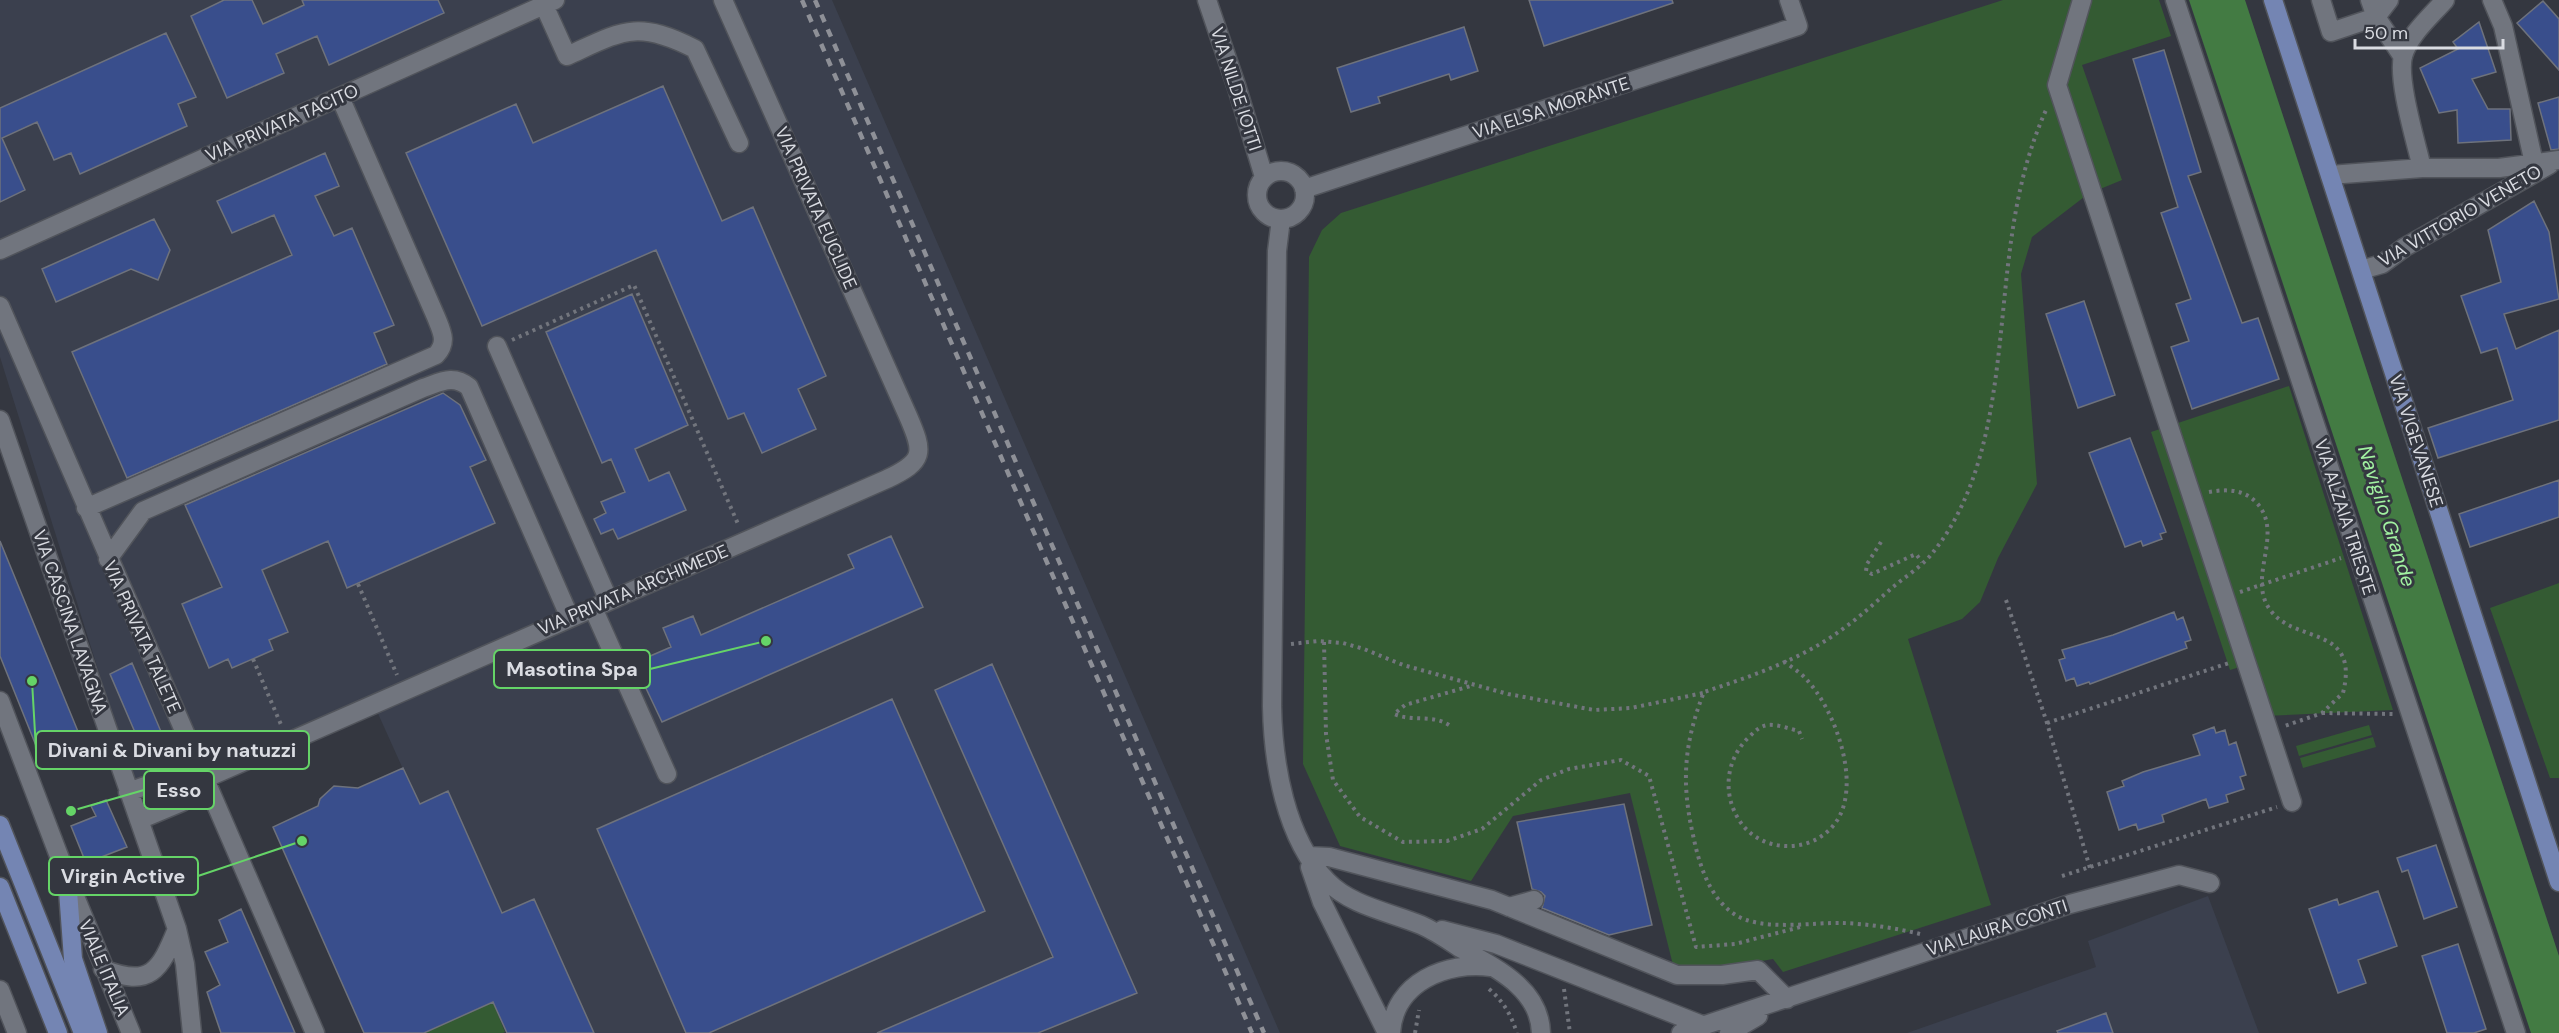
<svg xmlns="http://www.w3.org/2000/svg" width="2559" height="1033" viewBox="0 0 2559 1033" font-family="'DM Sans',sans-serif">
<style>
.built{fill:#3b404e}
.green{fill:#345b33}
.water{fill:#437b43}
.building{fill:#394e8c;stroke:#6e727c;stroke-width:1.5}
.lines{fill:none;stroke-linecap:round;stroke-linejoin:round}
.minor-casing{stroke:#51545b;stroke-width:21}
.major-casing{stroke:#51545b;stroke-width:21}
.path{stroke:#72757d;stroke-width:4;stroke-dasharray:3 4.5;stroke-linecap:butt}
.minor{stroke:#71757e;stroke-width:18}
.major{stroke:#7485b3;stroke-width:18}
.rail{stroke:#8e9097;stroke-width:4.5;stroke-dasharray:8 8;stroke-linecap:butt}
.labels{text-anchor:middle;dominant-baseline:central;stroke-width:6;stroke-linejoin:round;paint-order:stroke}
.street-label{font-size:18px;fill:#dadce2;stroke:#343740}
.water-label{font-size:20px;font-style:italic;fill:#a1f1a0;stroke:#343740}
.leader{fill:none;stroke:#65d467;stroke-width:2}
.callout-dot{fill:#65d467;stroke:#343740;stroke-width:2}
.callout{fill:#343740;stroke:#65d467;stroke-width:2}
.callout-label{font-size:20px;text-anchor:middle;font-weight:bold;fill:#dadce2}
</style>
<rect width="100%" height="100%" fill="#343740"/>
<path class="built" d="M0,0h832l448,1033h-758l-151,-335 -233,99 -138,-440z
M2208,896l51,137h-352l189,-66 -8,-26z"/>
<path class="green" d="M2003,0h156l12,36 -89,29 40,115 -34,14 -56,43 -11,37 16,210 -39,74 -18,44 -18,17 -54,20 83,266 -208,67 -10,-13 -62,11 -38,-5 -43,-172 -117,23 -42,65 -131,-35 -37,-82 6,-507 13,-27 19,-17z
M2289,386l104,324 -129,6 -21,-50 -13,4 -79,-238z
M2559,583v195h-9l-60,-170z
M2369,725l3,10 -73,21 -3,-10z
M2373,737l3,10 -73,21 -3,-10z
M493,1002l12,30 -2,1h-78z"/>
<path class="water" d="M2189,0h56l314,956v77h-28z"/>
<path class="building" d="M224,0h28l11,24 41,-19 -2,-5h136l6,13 -115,52 -12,-29 -41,18 8,19 -57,25 -36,-82z
M1529,0h143l1,3 -129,43z
M2543,1l16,18v51l-42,-47z
M2479,22l17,50 -24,7 16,30h22l1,31 -53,3 -1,-33 -18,3 -19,-45 38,-19 -5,-7z
M1464,27l14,44 -27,9 -2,-6 -71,23 2,6 -29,9 -14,-44z
M166,33l30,64 -18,7 9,22 -107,48 -9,-21 -17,7 -17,-38 -35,16 23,52 -25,12v-94z
M2164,50l37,122 -13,4 54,147 16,-5 21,61 -87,30 -21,-62 18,-6 -13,-37 15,-5 -30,-86 17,-6 -45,-148z
M663,86l59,135 31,-14 73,169 -28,13 18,40 -54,24 -18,-40 -16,6 -72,-169 -174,76 -76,-173 110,-49 17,39z
M2559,97v52l-8,1 -13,-47z
M325,153l14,33 -24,10 19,40 18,-8 42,97 -20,8 13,31 -260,114 -55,-126 220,-97 -18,-40 -42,18 -15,-32z
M2534,201l15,31 10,67 -55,15 12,35 43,-19v90l-121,38 -10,-30 85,-28 -16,-52 -16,5 -20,-57 40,-14 -13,-52z
M154,219l16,31 -12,30 -27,-11 -75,33 -14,-33z
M632,294l56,131 -53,24 14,32 20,-9 17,38 -68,29 -5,-10 -12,5 -7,-15 12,-6 -5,-11 24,-10 -14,-33 -9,4 -56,-131z
M2084,301l31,94 -37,13 -32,-94z
M443,393l17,12 26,55 -16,7 25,56 -148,65 -19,-47 -66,29 26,62 -19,8 4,10 -41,18 -4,-9 -19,9 -27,-64 40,-17 -37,-82z
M2130,438l36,94 -6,2 2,5 -19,7 -2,-5 -16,6 -36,-94z
M2559,480v37l-89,30 -11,-33z
M891,536l32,71 -261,115 -28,-59 37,-16 -8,-19 30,-12 8,19 153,-67 -6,-13z
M0,541l86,210 -41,17 -45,-112z
M2174,612l3,8 6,-3 8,23 -6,2 2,6 -97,36 -1,-2 -12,4 -3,-8 -8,3 -7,-21 6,-2 -3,-8 51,-15z
M132,663l30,71 -22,10 -30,-70z
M992,664l145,329 -99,40h-161l176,-76 -118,-267z
M892,699l93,212 -276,122h-23l-89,-204z
M2214,727l2,6 9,-3 4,15 7,-3 10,33 -6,2 4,12 -18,6 2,7 -19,6 -3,-9 -44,16 2,7 -26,8 -2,-6 -17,6 -12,-38 17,-6 -2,-5 21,-9 57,-17 -7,-20z
M403,768l17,36 28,-13 54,122 32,-14 60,134h-87l-14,-31 -69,31h-60l-91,-206 45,-21 2,-7 14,-13 24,2z
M106,800l21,47 -41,16 -15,-37 25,-10 -5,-10z
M1624,804l28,121 -43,10 -67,-27 3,-12 -4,-4 -9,-3 -15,-67z
M2436,845l21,62 -33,12 -16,-49 -6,2 -5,-14z
M2378,891l19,55 -39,14 8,23 -28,10 -29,-84 28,-10 2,6z
M241,909l54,124h-74l-14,-41 13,-7 -15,-33 23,-10 -9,-22z
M2458,944l28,85 -12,4h-27l-25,-77z
M2106,1013l7,20h-55l-1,-2z"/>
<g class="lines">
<g class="minor-casing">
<path id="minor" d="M1207,0l30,88 27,89
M2082,0l-25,85 235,717
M2175,0l341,1033
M2321,0l10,32 45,-15 13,-17
M2370,0l6,17 27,40
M2492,0l11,26 31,137
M544,5l23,51c55,-25 69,-37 128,-7l44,94
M2422,168c-6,-26 -25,-88 -19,-112 6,-21 28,-40 42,-56
M1257 195a24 24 0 1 1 48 0a24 24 0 1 1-48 0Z
M2330,175l92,-7h77l60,-8
M1304,189l494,-163 -9,-26
M1281,219l-4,32 -5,455c1,57 13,132 55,175 24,25 63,31 94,44 14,6 27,15 39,23 34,19 80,40 81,85
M0,250l555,-250
M2361,270l21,-6 23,-17 144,-82
M0,306l315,727
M497,346l112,255
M0,420l177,509 8,35 7,69
M86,508l350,-153c12,-13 6,-23 0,-38l-96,-220
M108,559l35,-48 280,-123c18,-6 30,-14 46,-1l101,231
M593,608l74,166
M0,701l67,176 64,156
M128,792l46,-16 30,3
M139,820l43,-18 22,-23 683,-300c38,-18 37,-26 21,-63l-185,-416
M1308,856l21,1 163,43 185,75h45l36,-5 29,29
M1310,867l12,35 65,131
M1509,907l25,-7
M1442,930l54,14 206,81
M103,969c47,19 57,2 74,-40
M0,990l17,43
M1391,1033c3,-51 56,-72 100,-66
M1681,1033l389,-129 109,-29 31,8
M1729,1033l29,-17"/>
</g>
<g class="major-casing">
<path id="major" d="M2273,0l286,882
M0,825l83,208
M67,877l6,82 25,74
M0,887l58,146"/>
</g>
<path class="path" d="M512,340l122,-55 104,239
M2209,492c17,-3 34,-3 47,10 30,32 -11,76 15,109 25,33 89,14 72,82l-21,20 -37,13
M1881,542l-14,22 -1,7 6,3 44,-20 6,8
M358,584l39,91
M2240,592l101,-34
M2006,600l41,123 43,145
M1324,642l2,92 7,46 27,37 43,25 44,-1 35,-12 59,-49 28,-11 52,-9 28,16 47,171 39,-3 69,-18
M1291,644l27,-3 25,2 21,6 39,16 105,29 86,16 37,-2 72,-15
M253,659l29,68
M1784,661c7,6 16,11 22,18 28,29 55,101 32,140 -22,36 -77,36 -99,1 -17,-27 -13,-61 10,-83 6,-6 11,-11 19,-12 9,-1 22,4 31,6l3,8
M2322,713l71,1
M2047,723l182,-60
M1449,725c-17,-11 -37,-3 -55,-11l11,-9 69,-20
M2062,876l215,-69
M1920,934c-24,-6 -52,-10 -77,-11 -30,-1 -82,9 -109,-9 -25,-17 -35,-50 -41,-79 -12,-53 -9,-92 11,-143 48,-16 99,-33 140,-64 17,-12 33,-27 49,-41 13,-11 31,-22 41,-36 31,-39 47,-89 56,-138 19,-103 12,-205 56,-303
M1489,989c15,13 22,26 28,44
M1564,989l6,44
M1415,1033l4,-23"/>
<use href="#minor" class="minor"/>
<use href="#major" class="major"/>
<path class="rail" d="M802,0l450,1033
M815,0l449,1033"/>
</g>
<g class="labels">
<g class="street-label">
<text transform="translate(1236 89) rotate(72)">VIA NILDE IOTTI</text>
<text transform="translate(1551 108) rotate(-18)">VIA ELSA MORANTE</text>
<text transform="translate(282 123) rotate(-24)">VIA PRIVATA TACITO</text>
<text transform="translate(816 208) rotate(66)">VIA PRIVATA EUCLIDE</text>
<text transform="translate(2460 216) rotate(-30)">VIA VITTORIO VENETO</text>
<text transform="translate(2416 441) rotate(72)">VIA VIGEVANESE</text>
<text transform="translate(2345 517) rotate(72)">VIA ALZAIA TRIESTE</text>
<text transform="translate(633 590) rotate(-23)">VIA PRIVATA ARCHIMEDE</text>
<text transform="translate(70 622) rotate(71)">VIA CASCINA LAVAGNA</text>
<text transform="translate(142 637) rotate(66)">VIA PRIVATA TALETE</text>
<text transform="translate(1997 928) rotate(-18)">VIA LAURA CONTI</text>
<text transform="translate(104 968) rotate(67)">VIALE ITALIA</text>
</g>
<g class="water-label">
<text transform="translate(2387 516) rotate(72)">Naviglio Grande</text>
</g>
</g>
<path class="leader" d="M766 641L650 669M32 681L36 750M71 811L144 790M302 841L198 876"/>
<g class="callout-dot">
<circle cx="766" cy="641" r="6"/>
<circle cx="32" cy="681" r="6"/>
<circle cx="71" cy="811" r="6"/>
<circle cx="302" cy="841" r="6"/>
</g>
<g class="callout">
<rect x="494" y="650" width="156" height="38" rx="6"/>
<rect x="36" y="731" width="273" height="38" rx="6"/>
<rect x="144" y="771" width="70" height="38" rx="6"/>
<rect x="49" y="857" width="149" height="38" rx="6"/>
</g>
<g class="callout-label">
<text x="572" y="676">Masotina Spa</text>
<text x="172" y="757">Divani &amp; Divani by natuzzi</text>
<text x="179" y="797">Esso</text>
<text x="123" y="883">Virgin Active</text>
</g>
<path d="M2355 39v9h148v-9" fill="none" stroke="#dadce2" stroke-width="3"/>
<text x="2364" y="39" font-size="18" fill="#dadce2" stroke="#343740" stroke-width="4.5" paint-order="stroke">50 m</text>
</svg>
